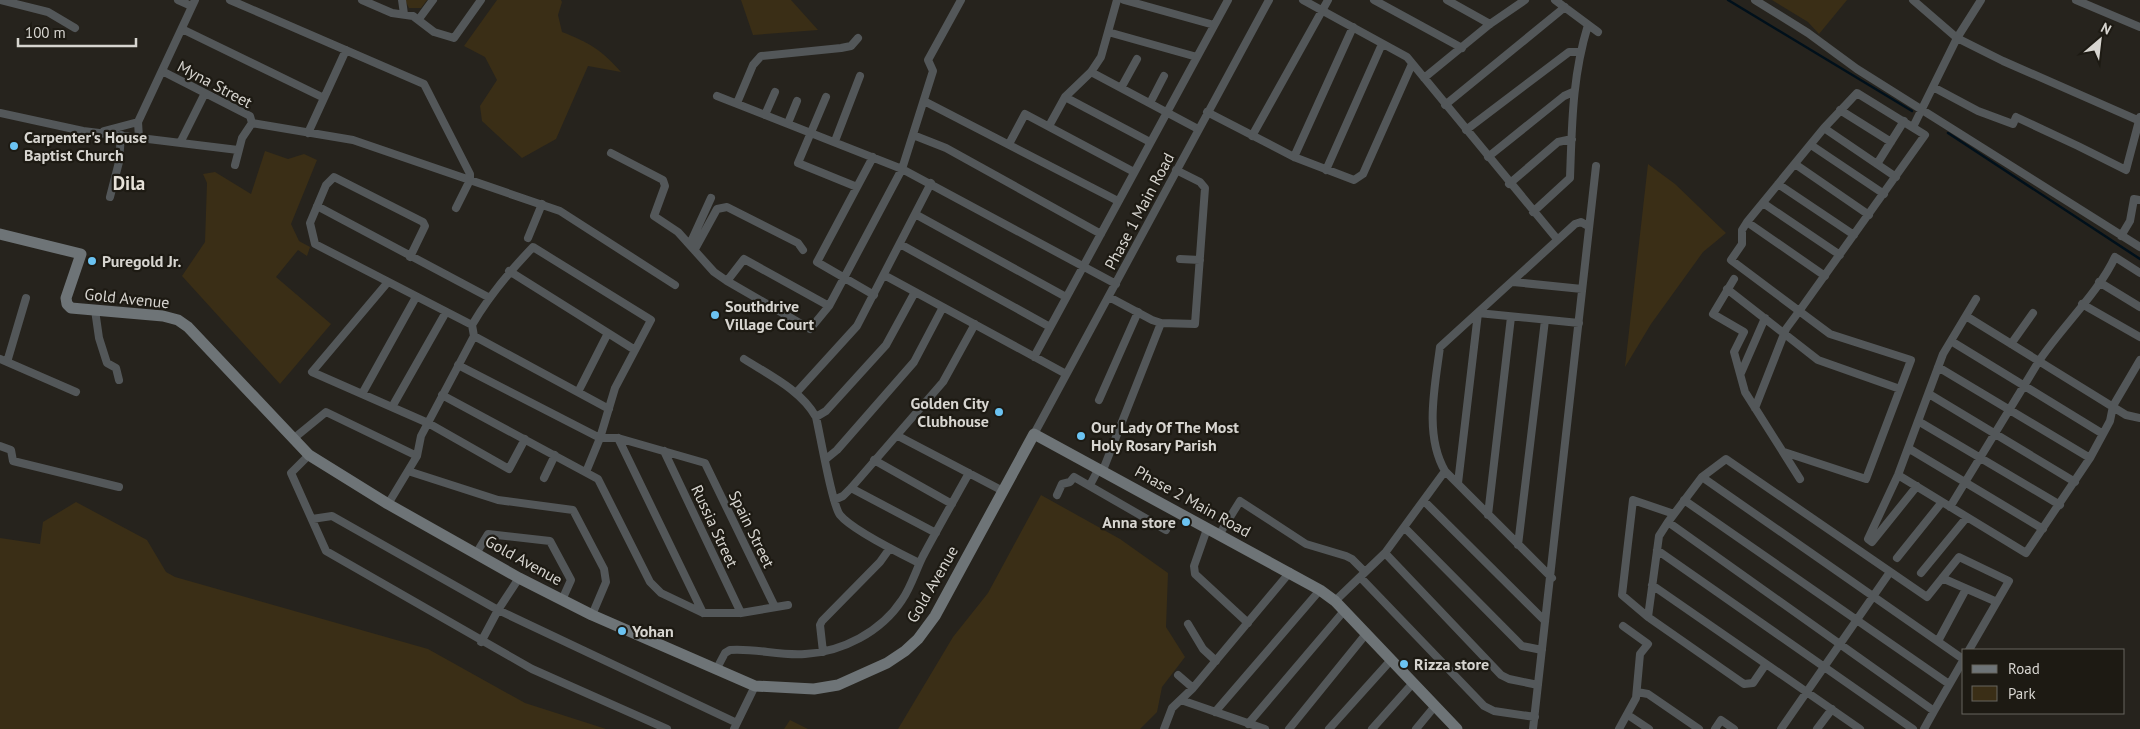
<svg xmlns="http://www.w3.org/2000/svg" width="2140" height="729" viewBox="0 0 2140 729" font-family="'PT Sans',sans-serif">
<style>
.green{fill:#3a2e16}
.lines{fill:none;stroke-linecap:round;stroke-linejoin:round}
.stream{stroke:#00101b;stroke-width:2.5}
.street{stroke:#535759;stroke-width:8}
.secondary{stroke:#6e7477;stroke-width:11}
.poi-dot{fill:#6bc3f2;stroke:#1d1a13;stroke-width:2}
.labels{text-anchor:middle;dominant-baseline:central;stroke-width:4.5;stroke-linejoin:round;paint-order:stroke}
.street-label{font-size:16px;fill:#d7d5d0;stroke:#1d1a13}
.poi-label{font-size:16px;font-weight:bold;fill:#d7d5d0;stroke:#1d1a13;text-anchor:start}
.quarter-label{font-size:19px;font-weight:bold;fill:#e7e2d9;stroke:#1d1a13}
</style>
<rect width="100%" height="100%" fill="#26231d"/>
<path class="green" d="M405,0h22l-6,8h-12z
M497,0h64l1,2 -4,13 4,17c26,10 40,18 59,40l-33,-6 -32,73 -34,19 -40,-37 -2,-15 17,-26 -12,-23 -21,-11z
M741,0h50l27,30 -65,5z
M1772,0h75l-28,34 -11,-12z
M265,151l23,8 16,-5 13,6 -26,64 8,17 11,6 -3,9 -9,-6 -22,27 55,47 -51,60 -98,-108 23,-34 2,-59 -4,-9 12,-2 36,22z
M1648,164l27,20 51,49 -23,19 -52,72 -26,43z
M1041,495l79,44 48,34 -2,54 19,30 -23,30 -5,25 -17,17h-242l55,-92 35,-44z
M76,502l71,38 19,32 9,5 253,72 97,54 81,26h-606v-191l40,6 3,-22z
M790,720l18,9h-24z"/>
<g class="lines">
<path class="stream" d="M1728,0l184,111
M1948,133l192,126"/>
<path class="street" d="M0,0l48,12 27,16
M178,0l9,4
M230,0l194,84 46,90v6l-14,28
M362,0l30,13 21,3 21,16 20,6 27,-38
M402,0l2,14
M1124,0l90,25
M1303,0l104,57 150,182
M1374,0l88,48
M1447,0l43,24
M1555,0l43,32
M1755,0l53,33 49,36 283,178
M1913,0l44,38 46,23 137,60
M2076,0l64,27
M419,19l14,-19
M182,29l142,69
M1108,32l89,25
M162,71l88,45 2,7
M1091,72l107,57
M1424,78l66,-54 35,-24
M1933,87l45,24 35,13 3,-7 62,29 48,24 14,-53
M1121,88l16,-29
M717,96l185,73 214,115
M826,97l-28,66 59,24
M1065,97l85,45
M924,101l194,100
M737,103l16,-38 8,-9 80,-8 10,-2 7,-8
M1150,103l14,-27
M1445,105l120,-98
M1840,110l51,32
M1207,112l87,45 60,23 9,-6 49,-110
M0,113l83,18 155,19
M765,115l10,-23
M252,123l101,17 207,71 115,74
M788,123l9,-22
M1049,126l16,-29 26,-25 10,-15 16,-57
M1913,127l44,-89 24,-38
M1824,128l72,49
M1466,130l103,-78h11
M104,131l34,-9
M308,133l38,-83
M913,135l33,13 155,86
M1252,136l76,-136
M139,138l-1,-16 57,-122
M181,141l24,-48
M835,141l25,-65
M1009,144l16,-30 109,58
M1811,145l73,49
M611,153l52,27 2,6 -11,30 24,16 36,40 13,9 83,48 19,-23 73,-137 31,-98 -5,-11 33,-60
M873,157l-56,105 57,33
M1294,157l59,-130
M1488,157l76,-61 9,-4
M1795,164l74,51
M1877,164l27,-43
M235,165l7,-27 10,-15
M1326,170l56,-126
M1509,184l49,-42 14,-3
M1778,184l76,51
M110,197l9,-35 2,-27
M1763,203l77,52
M317,206l171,91
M1533,212l37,-34c2,-53 2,-101 18,-153
M915,214l151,83
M1747,222l78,54
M2121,236l9,-15 4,-22 6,1
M528,238l14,-34
M690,244l21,-46
M900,244l150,83
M695,249l22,-40 10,-2 71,36 5,7
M410,257l15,-31 -2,-4 -89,-45 -8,8 -16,38 5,21 157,81
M1180,259l20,1
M509,271l126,79
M884,275l182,99
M1734,279l-21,35 31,18 -10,20 11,40 55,87
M727,281l17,-22 85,47
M388,282l-76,90 116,51 81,46 16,-30
M1513,282l69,7
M2099,282l41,25
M1727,289l91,71 82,29
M1109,297l43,23 9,3 34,1 10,-136 -5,-6 -24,-12
M2082,304l58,33
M95,310l4,28 7,22 1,3 9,5 3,12
M1966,316l160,99 14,3
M474,336l135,73
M1951,341l152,93
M2011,344l22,-31
M1034,357l194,-357
M0,359l76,33
M744,359c25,16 57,31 72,58 4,17 16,88 24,98 12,15 61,39 79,48
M7,362l19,-64
M458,365l142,73h18l87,25 70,144
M1938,367l152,91
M1741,373l24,-55
M578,392l30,-59
M796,393l61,-67 74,-143
M362,394l54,-97
M1929,394l146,88
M442,395l156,84 52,103 11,11 42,20h38l47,-8
M1099,400l39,-88
M392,407l54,-95
M1755,408l31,-79 14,-19 125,-175 -68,-42 -33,35 -77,94 -5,8v14l-11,16 99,74 81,26 -45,119 -82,-27
M816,417l10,-6 60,-66 29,-53
M1918,421l142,84
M1034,434l235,-434
M898,436l105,55
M618,438l85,175
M293,439l33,-27 91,44
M0,446l11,4 2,11 106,26
M1908,448l135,81
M664,451l77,162
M309,455l-18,18 35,78 206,118 135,60
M826,459l11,-9 77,-88 29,-55
M874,460l78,44
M1103,470l58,-147
M408,471l90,29 75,10 31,59 2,13 -14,33
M1898,475l128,78 64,-95 20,-37 3,-15 27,-46
M1702,477l261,182
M544,478l11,-23
M1458,483l20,-170 101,10
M1090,485l9,-17
M1917,486l-45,56 -4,-3 30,-64 45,-121 33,-55
M851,488l85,45
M1057,495l5,-11 8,-2 4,-5 92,53
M834,500l9,-4 8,-8 92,-106 32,-58
M1684,500l265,184
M1424,501l121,120
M388,504l29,-48 4,-20 53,-100 -2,-11c17,-29 37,-53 61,-78l118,73 -36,68 -15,50 -14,34
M1950,507l89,-146c22,-33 60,-69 76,-104l25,16
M1488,515l23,-198
M312,519l20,-3 166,94 239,113
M1668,522l34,-45 24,-18 201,138 32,-40 50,24 -40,69
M1404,527l118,119 20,4
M1207,529l-13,37 1,8 53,49
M1219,535l21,-34 66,43 40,12 6,3 13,13
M1518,545l27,-225
M1657,550l256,179
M477,552l11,-18 62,7 21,39 -9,20
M1385,553l116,122 8,4 29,6
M1897,558l45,-56
M1921,573l46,-56
M1360,577l124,129 10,5 41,6
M1552,578l-107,-107c-21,-36 -10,-85 -5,-124l135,-123 6,-2 7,4
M1942,578l55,24
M1652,585l208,144
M1335,601l50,-48 60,-82
M1648,617l-26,-22 11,-95 41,14
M1188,624l15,25 13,12
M1938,641l28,-52
M481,642l17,-32 21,-32
M823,652l-3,-27 2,-4 58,-59 10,-14
M1766,664l-13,19 -9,1 -96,-67 11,-81 9,-14 266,189 -10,18
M716,670l9,-17 5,-3c25,-2 50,6 75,4 37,-2 76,-22 97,-54 9,-13 14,-30 21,-44 15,-28 31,-56 46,-83
M1178,675l15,13
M1637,692l11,2 51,35
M1181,700l84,29
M1934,711l30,-52
M1215,712l105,-122
M1628,715l21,14
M1248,724l96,-113
M734,729l21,-43
M1164,729l8,-21 21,-20 97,-116
M1289,729l77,-95
M1329,729l62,-69
M1372,729l41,-46
M1416,729l19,-23
M1533,729l63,-563
M1619,729l17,-31 4,-44 8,-10 -25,-18
M1715,729l6,-9 13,9
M1781,729l109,-157
M1817,729l15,-20"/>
<path class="secondary" d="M0,234l81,20 -15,44 1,6 4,4 92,8 15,4 10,7 121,128 79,49 131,74 73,37 163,71 59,3 24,-4 49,-22 18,-12 13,-12 17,-23 99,-182 286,156 15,11 122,128"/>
</g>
<g class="poi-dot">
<circle cx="14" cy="146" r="5"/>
<circle cx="92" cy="261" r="5"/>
<circle cx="715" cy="315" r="5"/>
<circle cx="999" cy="412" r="5"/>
<circle cx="1081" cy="436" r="5"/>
<circle cx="1186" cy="522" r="5"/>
<circle cx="622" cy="631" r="5"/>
<circle cx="1404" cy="664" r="5"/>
</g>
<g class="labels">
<g class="street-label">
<text transform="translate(215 84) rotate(28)">Myna Street</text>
<text transform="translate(1139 211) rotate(-62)">Phase 1 Main Road</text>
<text transform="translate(127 298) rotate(6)">Gold Avenue</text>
<text transform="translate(1193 501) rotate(29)">Phase 2 Main Road</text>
<text transform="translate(715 526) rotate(65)">Russia Street</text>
<text transform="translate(752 529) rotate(64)">Spain Street</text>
<text transform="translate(524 560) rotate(29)">Gold Avenue</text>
<text transform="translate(932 584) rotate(-60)">Gold Avenue</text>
</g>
<g class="poi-label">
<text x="24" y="137">Carpenter's House<tspan x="24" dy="18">Baptist Church</tspan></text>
<text x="102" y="261">Puregold Jr.</text>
<text x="725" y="306">Southdrive<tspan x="725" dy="18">Village Court</tspan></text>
<text x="989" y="403" text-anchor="end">Golden City<tspan x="989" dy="18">Clubhouse</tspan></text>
<text x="1091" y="427">Our Lady Of The Most<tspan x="1091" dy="18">Holy Rosary Parish</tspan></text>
<text x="1176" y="522" text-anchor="end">Anna store</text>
<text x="632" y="631">Yohan</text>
<text x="1414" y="664">Rizza store</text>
</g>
<g class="quarter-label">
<text x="129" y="183">Dila</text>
</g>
</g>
<rect x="1962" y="649" width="162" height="65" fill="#1d1a13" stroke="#67655f"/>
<rect x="1972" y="665" width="25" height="8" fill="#6e7477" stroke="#67655f"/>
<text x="2008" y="674" font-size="15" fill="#d7d5d0">Road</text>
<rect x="1972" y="686" width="25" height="15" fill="#3a2e16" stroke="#67655f"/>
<text x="2008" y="699" font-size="15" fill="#d7d5d0">Park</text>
<g transform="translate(2100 40) rotate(28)" stroke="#1d1a13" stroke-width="4" paint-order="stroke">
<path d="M0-4L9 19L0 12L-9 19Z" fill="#d7d5d0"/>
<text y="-8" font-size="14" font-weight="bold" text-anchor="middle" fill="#d7d5d0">N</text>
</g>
<path d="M18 38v8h118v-8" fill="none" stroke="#d7d5d0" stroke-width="2.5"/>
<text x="25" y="38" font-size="15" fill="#d7d5d0" stroke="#1d1a13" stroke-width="4" paint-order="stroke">100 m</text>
</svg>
